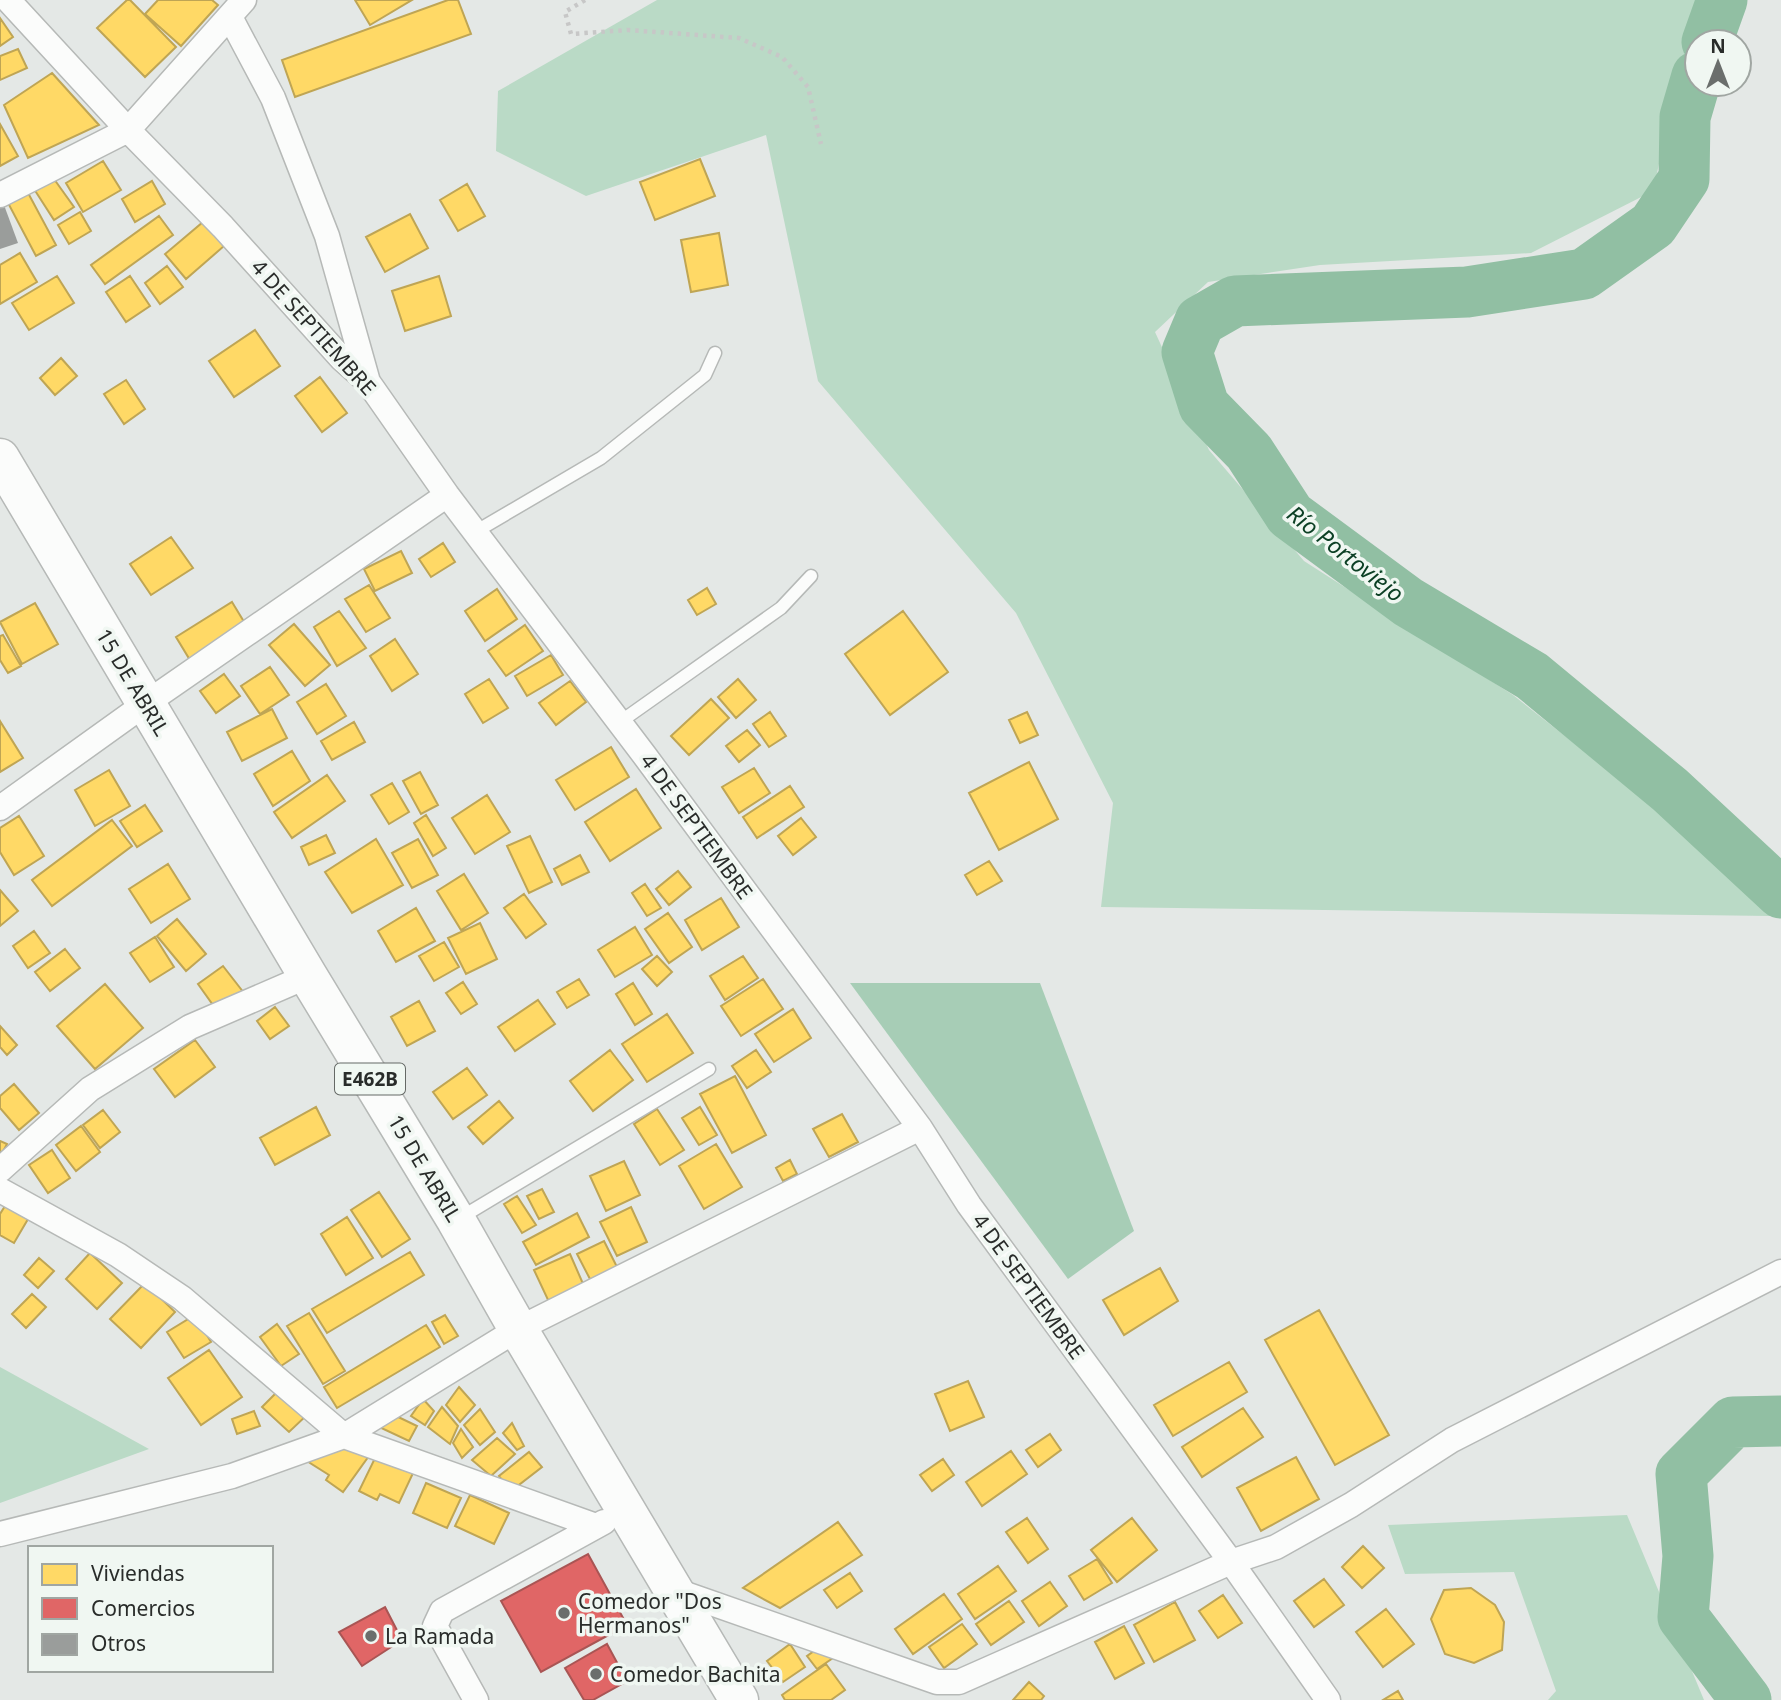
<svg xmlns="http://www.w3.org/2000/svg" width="1781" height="1700" viewBox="0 0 1781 1700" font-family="'Noto Sans',sans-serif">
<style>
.green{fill:#badac6}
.forest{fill:#a7cdb6}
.homes{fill:#ffd966;stroke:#bfa554;stroke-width:2}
.shops{fill:#e06666;stroke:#a95554;stroke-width:2}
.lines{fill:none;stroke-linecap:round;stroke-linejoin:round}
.river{stroke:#91bfa3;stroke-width:51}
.building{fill:#9a9d9b}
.lane-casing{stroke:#b6b9b7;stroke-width:15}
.street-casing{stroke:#b6b9b7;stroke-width:27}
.primary-casing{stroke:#b6b9b7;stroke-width:41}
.path{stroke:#c7c7c7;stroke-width:4.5;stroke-dasharray:3.5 5;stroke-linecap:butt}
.lane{stroke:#fbfcfb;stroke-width:12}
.street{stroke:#fbfcfb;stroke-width:24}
.primary{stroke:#fbfcfb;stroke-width:38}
.poi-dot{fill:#6a6e6c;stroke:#f0f7f2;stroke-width:2.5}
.labels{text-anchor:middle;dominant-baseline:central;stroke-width:7;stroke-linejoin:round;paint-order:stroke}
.shield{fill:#f0f7f2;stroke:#656966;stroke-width:2}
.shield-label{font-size:19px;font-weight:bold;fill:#292c2a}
.street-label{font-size:21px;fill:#292c2a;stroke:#f0f7f2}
.poi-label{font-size:21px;fill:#292c2a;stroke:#f0f7f2;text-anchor:start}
.water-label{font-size:23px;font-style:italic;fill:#0c4025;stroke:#f0f7f2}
</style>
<rect width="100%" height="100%" fill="#e4e8e6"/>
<path class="green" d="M657,0h1042l-19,69 -27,122 -122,62 -211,12 -112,17 -53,50 54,118 95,111 209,134 133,105 125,116 -670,-9 12,-104 -97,-190 -198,-232 -52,-246 -180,61 -90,-45 2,-60z
M0,1367l149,82 -149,54z
M1627,1515l77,185h-156l8,-9 -42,-119 -109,2 -17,-49z"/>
<path class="forest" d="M850,983h190l94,248 -66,48z"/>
<path class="homes" d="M127,0h3l46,47 -31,30 -48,-49z
M158,0h54l6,5 -37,41 -36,-32z
M355,0h57l-42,25z
M448,0h10l13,34 -176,63 -13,-37z
M0,18l13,19 -13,9z
M18,49l9,19 -27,12v-24z
M52,73l47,52 -71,33 -24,-53z
M0,124l18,32 -18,10z
M700,159l15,37 -60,24 -15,-38z
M103,161l18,29 -38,22 -17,-29z
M54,179l20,28 -20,13 -20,-31z
M152,181l13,23 -30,18 -13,-23z
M467,184l18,32 -27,15 -18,-31z
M27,191l29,54 -20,11 -29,-55z
M80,212l11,19 -22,13 -11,-19z
M410,214l18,34 -43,24 -19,-35z
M159,216l14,19 -68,49 -14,-19z
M203,222l21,24 -38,33 -21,-25z
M719,233l9,52 -37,7 -10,-52z
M20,253l17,29 -37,22v-39z
M167,266l16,21 -23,17 -15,-21z
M57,276l17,27 -45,27 -17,-27z
M130,276l20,30 -24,16 -20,-30z
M439,276l12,40 -46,15 -13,-40z
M255,330l25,36 -46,31 -25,-36z
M61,358l16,18 -22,19 -15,-17z
M320,377l27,36 -25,19 -27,-36z
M126,380l19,29 -21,15 -20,-30z
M171,537l22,31 -42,27 -21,-31z
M443,543l12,19 -24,15 -12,-18z
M401,551l11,22 -37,18 -11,-22z
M369,585l21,33 -24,14 -21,-33z
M707,588l9,16 -19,11 -9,-15z
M497,589l20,30 -32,22 -20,-30z
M232,602l17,28 -56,35 -17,-28z
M35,603l23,41 -36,20 -22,-42z
M339,611l27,37 -29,18 -23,-39z
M903,611l45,61 -58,43 -45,-61z
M294,624l36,41 -25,21 -36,-41z
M525,625l18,26 -37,25 -18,-25z
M3,635l18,31 -13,7 -8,-13v-24z
M395,639l23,35 -26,17 -22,-35z
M551,655l12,20 -36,21 -12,-20z
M270,667l19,28 -29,19 -19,-28z
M224,674l16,22 -24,17 -16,-22z
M489,679l19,29 -25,15 -18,-29z
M738,679l18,21 -20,18 -18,-21z
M570,681l16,21 -30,23 -17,-22z
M326,684l20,32 -29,18 -20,-32z
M711,699l18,19 -40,37 -18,-19z
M272,709l15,29 -45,23 -15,-29z
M770,712l16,24 -17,11 -16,-23z
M1027,712l11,23 -18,8 -11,-23z
M0,721l23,37 -23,14z
M354,722l11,20 -33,18 -11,-19z
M747,730l13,15 -21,17 -13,-16z
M611,747l18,30 -54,33 -19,-30z
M292,751l18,30 -37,25 -19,-32z
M1029,762l29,57 -59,31 -30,-57z
M754,768l16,25 -31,20 -17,-26z
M109,770l21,36 -35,20 -20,-36z
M420,772l18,33 -17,9 -18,-33z
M327,775l18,26 -53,37 -18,-26z
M392,783l17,29 -20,12 -18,-29z
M790,786l14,21 -47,31 -14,-21z
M636,789l25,39 -51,33 -25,-39z
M487,795l23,37 -35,22 -23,-36z
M145,805l17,26 -25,16 -17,-26z
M426,815l20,33 -13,8 -19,-33z
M19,816l25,40 -30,19 -14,-23v-24z
M801,818l15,19 -23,18 -15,-19z
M112,820l20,26 -80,60 -20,-26z
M326,835l9,18 -26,12 -8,-18z
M530,836l22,46 -23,11 -22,-47z
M376,839l27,46 -51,28 -27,-41z
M418,839l20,36 -26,13 -20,-35z
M580,855l9,17 -27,13 -8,-16z
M989,861l13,20 -25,14 -12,-20z
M168,864l22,35 -39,24 -22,-34z
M678,871l13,16 -22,18 -13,-16z
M464,874l24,39 -27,17 -24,-39z
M645,884l16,24 -14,8 -15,-23z
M0,890l18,21 -18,15z
M524,894l22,30 -20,14 -22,-30z
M721,898l18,29 -37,23 -17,-30z
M416,908l19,33 -39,21 -18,-31z
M668,913l24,34 -23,16 -24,-34z
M177,919l29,35 -20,17 -29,-35z
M480,923l17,36 -31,15 -18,-36z
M635,927l17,28 -37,22 -17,-27z
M34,931l16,22 -22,15 -15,-22z
M155,937l19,30 -24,15 -20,-29z
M444,942l15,25 -25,14 -15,-25z
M65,949l15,19 -30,23 -15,-19z
M657,956l15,16 -15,14 -15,-17z
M743,956l15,22 -33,22 -15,-24z
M223,966l21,27 -26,19 -20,-28z
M579,979l10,16 -22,13 -10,-16z
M763,979l20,30 -42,27 -20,-30z
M463,982l14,22 -16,10 -15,-21z
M633,983l19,31 -17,11 -19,-31z
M105,984l38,44 -48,41 -38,-43z
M538,1000l17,24 -40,27 -17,-24z
M419,1001l16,30 -28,15 -16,-29z
M275,1007l14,19 -19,13 -13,-18z
M793,1009l18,29 -37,24 -19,-28z
M667,1014l26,39 -46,29 -25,-38z
M0,1026l17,19 -10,10 -7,-8z
M195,1040l20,27 -40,30 -21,-28z
M610,1050l23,30 -40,31 -23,-30z
M756,1050l15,22 -24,16 -15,-22z
M467,1068l20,27 -34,24 -20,-27z
M735,1076l31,59 -34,18 -32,-59z
M14,1084l25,29 -20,17 -19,-22v-12z
M499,1101l14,17 -30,26 -15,-17z
M316,1107l14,28 -55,30 -15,-27z
M700,1107l17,28 -18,10 -17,-27z
M657,1109l27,41 -24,15 -26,-41z
M103,1110l17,22 -20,16 -17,-23z
M842,1114l16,28 -29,15 -16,-28z
M81,1126l19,26 -24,19 -20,-26z
M0,1141l7,3 -7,13z
M716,1144l26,43 -38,22 -25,-43z
M52,1150l18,28 -22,15 -19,-28z
M790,1160l7,14 -14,7 -7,-13z
M624,1161l16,34 -34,16 -16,-35z
M542,1189l12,23 -15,7 -12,-23z
M379,1192l31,47 -28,18 -31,-47z
M517,1196l19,29 -14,8 -18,-29z
M5,1206l23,13 -14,24 -14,-8v-21z
M631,1207l16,35 -30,14 -17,-34z
M577,1213l12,24 -53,28 -13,-23z
M347,1217l26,41 -27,17 -25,-41z
M604,1241l14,28 -27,12 -14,-27z
M410,1252l14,23 -97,58 -15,-24z
M90,1253l32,30 -25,26 -31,-30z
M570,1254l14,32 -35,16 -15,-32z
M39,1258l15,13 -16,17 -14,-13z
M1160,1268l18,33 -54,34 -21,-35z
M145,1283l30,29 -34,36 -31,-29z
M32,1294l14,13 -20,21 -14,-14z
M1319,1310l70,125 -54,30 -70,-125z
M309,1313l36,58 -22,13 -36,-58z
M195,1315l16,27 -27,16 -17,-26z
M445,1315l13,21 -14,8 -12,-22z
M277,1324l22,30 -18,12 -21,-29z
M426,1325l14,22 -103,61 -13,-21z
M209,1350l33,47 -41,28 -33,-47z
M1229,1362l18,30 -74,44 -19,-31z
M968,1381l16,36 -34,14 -15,-37z
M282,1387l27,26 -20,19 -27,-25z
M459,1387l16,18 -15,17 -14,-17z
M423,1399l11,12 -9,14 -14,-9z
M442,1407l16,19 -8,18 -22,-17z
M1243,1408l20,29 -61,40 -20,-30z
M480,1409l15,23 -15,13 -16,-20z
M254,1411l6,15 -23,8 -5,-15z
M392,1414l25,12 -8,15 -32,-15z
M512,1423l12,23 -7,4 -14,-17z
M461,1429l12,18 -11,11 -9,-15z
M1050,1434l11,16 -23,17 -12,-17z
M497,1438l18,16 -24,22 -19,-16z
M346,1440l25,13 -28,39 -17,-12 3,-5 -22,-14z
M1011,1451l16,23 -45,32 -16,-24z
M529,1452l13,15 -31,24 -12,-15z
M377,1454l37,17 -15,32 -19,-9 -3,6 -18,-9z
M1296,1457l23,42 -58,32 -24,-43z
M943,1459l11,16 -22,16 -12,-16z
M426,1483l35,15 -14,30 -34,-15z
M470,1495l39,18 -15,31 -39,-18z
M1027,1518l21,31 -20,14 -22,-31z
M1132,1518l25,32 -40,32 -26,-32z
M838,1522l24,33 -82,53 -37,-20z
M1363,1546l21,22 -22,20 -20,-21z
M1097,1559l15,24 -28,17 -15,-24z
M998,1566l18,25 -41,28 -17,-25z
M850,1573l12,18 -25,17 -13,-18z
M1324,1579l20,26 -30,22 -20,-26z
M1050,1582l17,24 -28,20 -17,-25z
M1471,1588l24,17 9,17 -2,28 -28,13 -29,-9 -14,-35 13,-29z
M944,1594l18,25 -49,35 -18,-25z
M1223,1595l19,28 -24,15 -19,-27z
M1009,1601l15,21 -33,23 -15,-21z
M1175,1602l20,38 -41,22 -20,-37z
M1386,1609l28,35 -31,23 -27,-35z
M962,1624l15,20 -33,24 -15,-21z
M1124,1626l20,37 -29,16 -20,-37z
M790,1644l15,23 -22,15 -16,-21z
M824,1644l9,14 -16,11 -10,-13z
M826,1664l19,26 -14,10h-46l-3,-5z
M1029,1682l15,14 -3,4h-28z
M1398,1691l5,9h-20z"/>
<path class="shops" d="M588,1554l39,71 -86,47 -40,-71z
M385,1607l17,33 -40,26 -23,-34z
M607,1644l20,37 -34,19h-9l-19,-32z"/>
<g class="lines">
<path class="river" d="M1707,42l15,-42
M1697,76l-12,41 -1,62 -31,46 -69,49 -117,18 -232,9 -35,20 -13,31 17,54 45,46 41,63 118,87 124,74 138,114 111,103
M1746,1700l-63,-83 5,-61 -7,-82 52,-52 48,-1"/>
</g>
<path class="building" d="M4,205l14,38 -18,6v-42z"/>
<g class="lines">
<g class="lane-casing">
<path id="lane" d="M475,532l126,-74 104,-83 10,-22
M620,722l161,-114 30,-32
M460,1218l249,-149"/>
</g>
<g class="street-casing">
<path id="street" d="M8,0l120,130 95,97 119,132 26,23 79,113 198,261 275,372 49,77 262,357 97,138
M230,17l43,81 54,138 41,146
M0,195l128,-65 116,-130
M0,808l145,-104 302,-209
M0,1170l90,-81 100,-62 118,-51
M0,1190l118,65 64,43 162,138 252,90
M0,1534l232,-58 112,-40 174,-107 402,-201
M674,1590l263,92h22l272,-120 45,-15 75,-42 101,-65 329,-168
M476,1700l-41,-74 7,-15 162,-89"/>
</g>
<g class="primary-casing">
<path id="primary" d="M0,458l308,518 148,244 62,109 221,371"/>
</g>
<path class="path" d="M585,0l-20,12 6,22 57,-4 111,8 43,19 26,30 13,57"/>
<use href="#lane" class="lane"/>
<use href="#street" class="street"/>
<use href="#primary" class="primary"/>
</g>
<g class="poi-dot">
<circle cx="564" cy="1613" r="7"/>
<circle cx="371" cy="1636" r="7"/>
<circle cx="596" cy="1674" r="7"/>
</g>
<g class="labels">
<rect class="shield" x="335" y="1063.5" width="70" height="31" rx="5"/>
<g class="shield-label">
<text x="370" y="1079">E462B</text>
</g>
<g class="street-label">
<text transform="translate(314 327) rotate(48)">4 DE SEPTIEMBRE</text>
<text transform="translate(133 682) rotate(59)">15 DE ABRIL</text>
<text transform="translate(697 826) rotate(54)">4 DE SEPTIEMBRE</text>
<text transform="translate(425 1168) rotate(59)">15 DE ABRIL</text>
<text transform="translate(1029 1286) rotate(54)">4 DE SEPTIEMBRE</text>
</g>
<g class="poi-label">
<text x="578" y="1601">Comedor "Dos<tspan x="578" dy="24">Hermanos"</tspan></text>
<text x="385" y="1636">La Ramada</text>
<text x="610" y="1674">Comedor Bachita</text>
</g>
<g class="water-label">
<text transform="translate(1346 553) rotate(38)">Río Portoviejo</text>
</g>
</g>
<rect x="28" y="1546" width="245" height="126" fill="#f0f7f2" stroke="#a0a6a2" stroke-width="2"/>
<rect x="42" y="1564" width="35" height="21" fill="#ffd966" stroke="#a0a6a2" stroke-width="2"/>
<text x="91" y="1581" font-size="21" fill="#292c2a">Viviendas</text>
<rect x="42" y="1598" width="35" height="21" fill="#e06666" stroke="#a0a6a2" stroke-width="2"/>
<text x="91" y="1616" font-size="21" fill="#292c2a">Comercios</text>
<rect x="42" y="1634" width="35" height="21" fill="#9a9d9b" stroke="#a0a6a2" stroke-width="2"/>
<text x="91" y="1651" font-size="21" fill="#292c2a">Otros</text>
<g transform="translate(1718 63)"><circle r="33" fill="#f0f7f2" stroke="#a0a6a2" stroke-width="2"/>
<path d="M0-5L12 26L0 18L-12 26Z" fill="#6a6e6c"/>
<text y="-10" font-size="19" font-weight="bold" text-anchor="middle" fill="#292c2a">N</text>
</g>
</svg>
